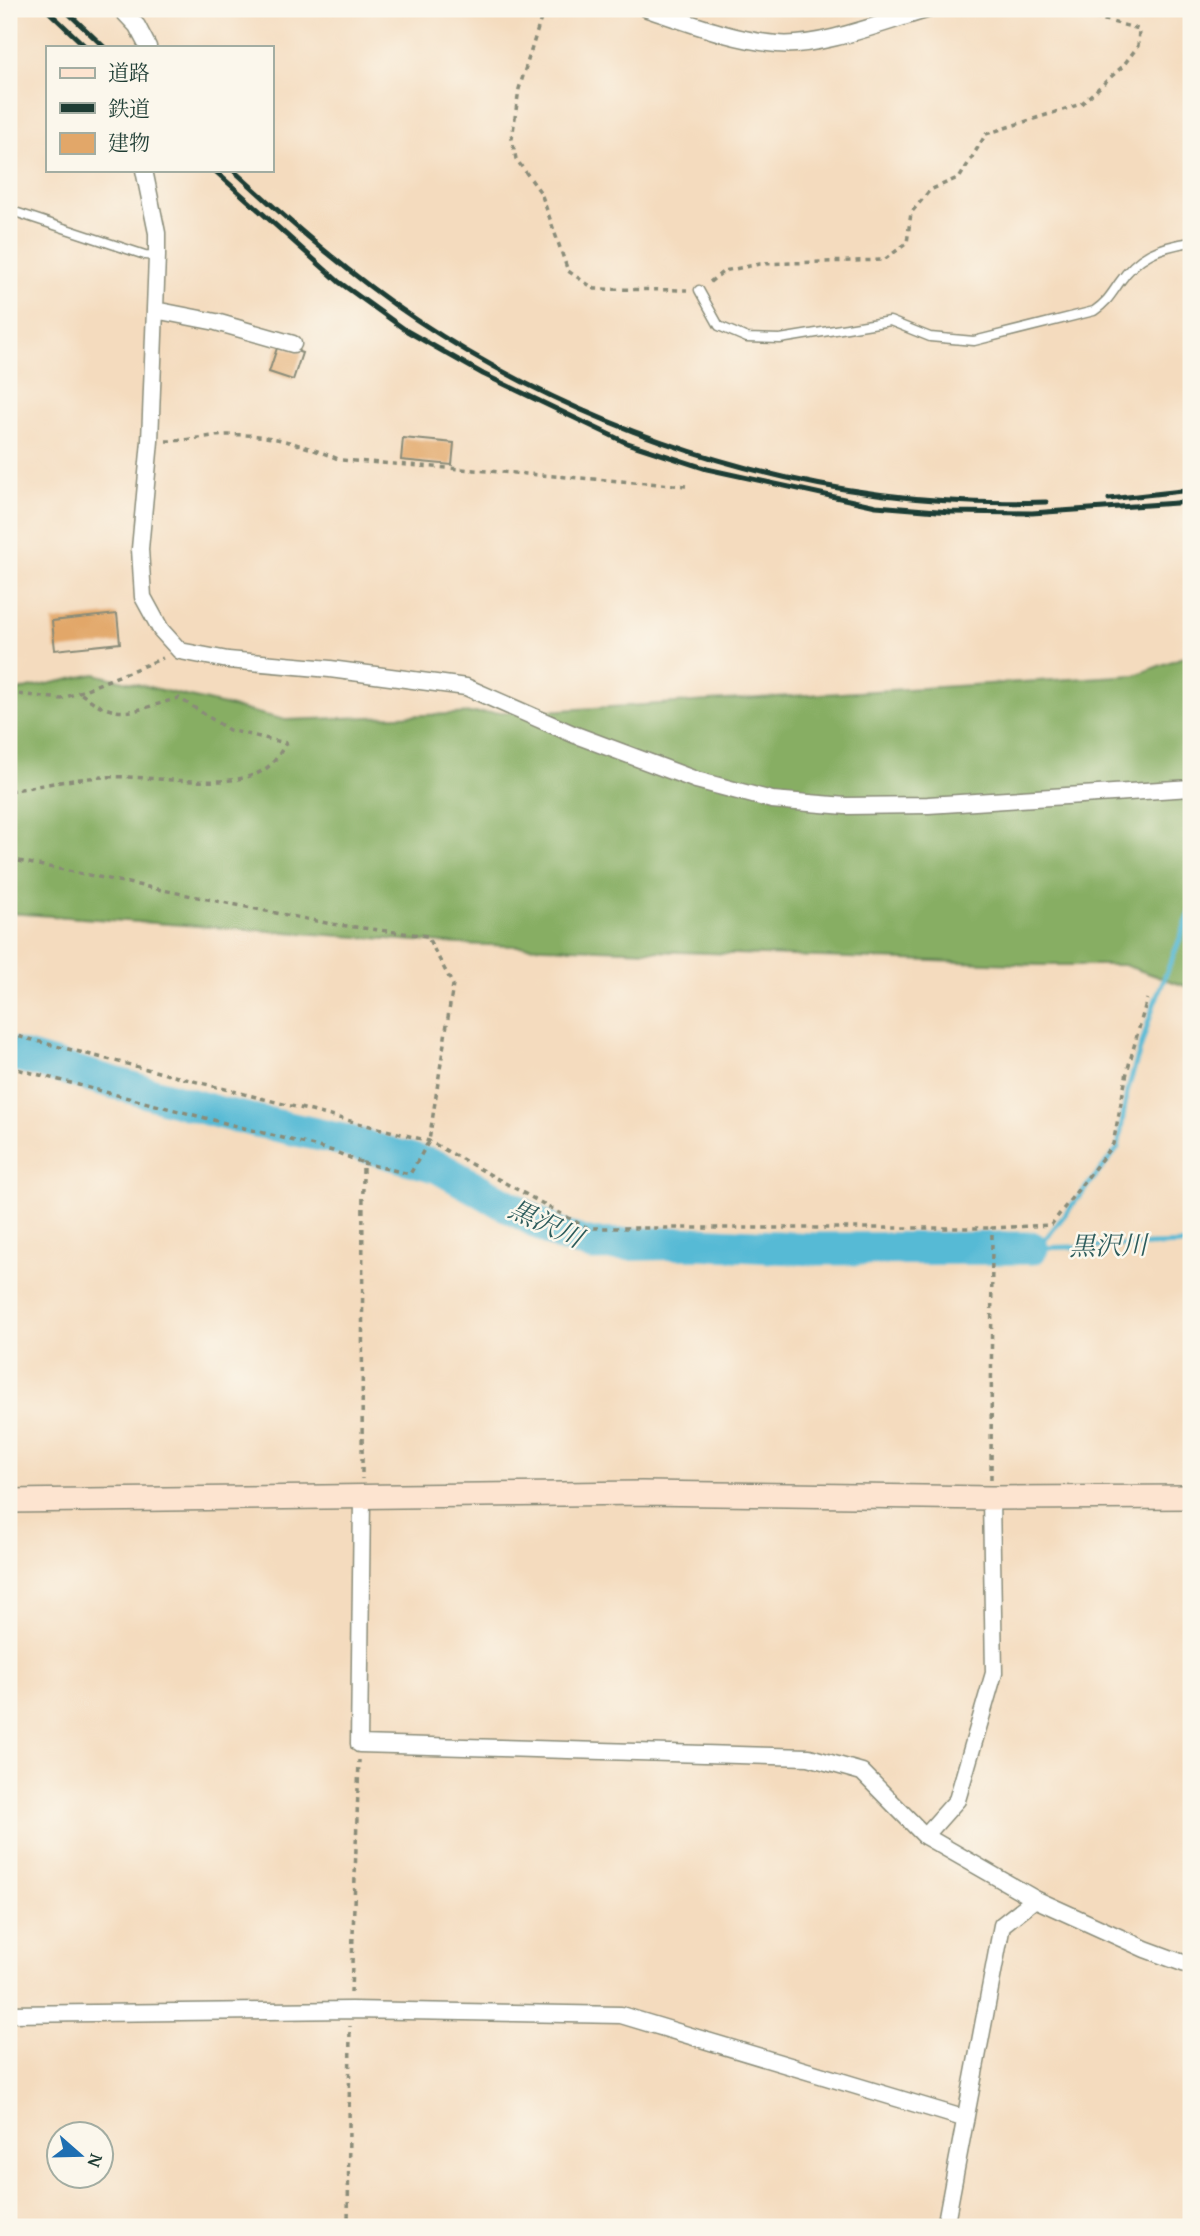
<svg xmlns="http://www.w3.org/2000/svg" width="1200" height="2236" viewBox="0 0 1200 2236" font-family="'Gentium Book Plus','Noto Serif JP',serif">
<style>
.green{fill:#aaca72;stroke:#648453;stroke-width:2}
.forest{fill:#87ae64;stroke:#53764c;stroke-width:2}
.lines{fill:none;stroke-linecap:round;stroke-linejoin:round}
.stream{stroke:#56bad5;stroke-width:5}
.river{stroke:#56bad5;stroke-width:33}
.building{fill:#e2a769}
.lane-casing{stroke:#8a8c79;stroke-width:11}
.street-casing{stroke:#8a8c79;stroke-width:19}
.secondary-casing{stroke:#8a8c79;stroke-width:26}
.path{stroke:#8a8c79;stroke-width:3.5;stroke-dasharray:5 5;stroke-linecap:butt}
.lane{stroke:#fff;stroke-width:8}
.street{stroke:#fff;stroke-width:16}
.secondary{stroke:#fde4d0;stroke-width:23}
.rail{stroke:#1f3d34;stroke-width:5}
.labels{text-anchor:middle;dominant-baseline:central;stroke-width:5;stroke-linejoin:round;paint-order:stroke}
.water-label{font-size:26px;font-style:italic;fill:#2d5c5c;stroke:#fbf7ec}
</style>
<rect width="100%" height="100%" fill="#fbf7ec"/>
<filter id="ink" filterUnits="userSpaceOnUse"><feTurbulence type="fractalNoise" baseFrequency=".0143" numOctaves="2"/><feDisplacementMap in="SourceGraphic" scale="14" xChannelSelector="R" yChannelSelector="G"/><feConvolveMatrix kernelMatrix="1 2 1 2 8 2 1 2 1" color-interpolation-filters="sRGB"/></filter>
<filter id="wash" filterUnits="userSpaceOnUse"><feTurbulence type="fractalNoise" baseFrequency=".00686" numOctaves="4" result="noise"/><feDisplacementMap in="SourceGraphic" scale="28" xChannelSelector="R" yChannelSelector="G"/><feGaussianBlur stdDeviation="1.57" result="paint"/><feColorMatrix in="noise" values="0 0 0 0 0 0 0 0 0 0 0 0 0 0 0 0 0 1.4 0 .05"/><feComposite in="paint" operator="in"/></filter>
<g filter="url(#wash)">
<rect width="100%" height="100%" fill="#f4dbbe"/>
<path class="green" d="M9,310l5,10 -5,82z"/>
<path class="forest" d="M1191,654v334l-67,-23h-83l-581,-21 -451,-31v-221l86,-18 191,46 275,-10 574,-35z"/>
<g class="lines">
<path class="stream" d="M1032,1248l15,-11 71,-89 9,-56 27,-88 37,-93
M1032,1248l159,-4"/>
<path class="river" d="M9,1053l215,61 119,26 95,27 124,69 30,9 105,-2 117,6 218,-1"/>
</g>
<g id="blocks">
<path class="building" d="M278,345l24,8 -9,27 -24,-8z
M403,438l51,5 -2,22 -51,-5z
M117,614l3,29 -65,7 -3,-29z"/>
</g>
</g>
<g filter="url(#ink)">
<use href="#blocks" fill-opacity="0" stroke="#8a8c79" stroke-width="2"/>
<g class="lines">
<g class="lane-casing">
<path id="lane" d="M9,210l136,45 12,1
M699,290l20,36 28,12 33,1 110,-18 40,16 44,4 120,-30c13,-9 16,-15 25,-28 19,-28 40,-36 72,-41"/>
</g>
<g class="street-casing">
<path id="street" d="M121,9l16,17 11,21
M647,9c43,14 85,31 130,35 43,4 110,-23 152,-35
M144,170l13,63v23l-7,185 -10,108 3,48 18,33 19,21 48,9 102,9 136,18 107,47 123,46 76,20 74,6 82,-1 263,-17
M155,310l61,12 77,22
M362,1499l-3,245 450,13 53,15 63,64 110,63 110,50 46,17
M925,1836l32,-36 37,-127 -3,-175
M9,2014l342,-4 270,5 342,103
M945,2227l57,-302 33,-26"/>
</g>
<g class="secondary-casing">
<path id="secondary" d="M9,1501l633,-8 349,5 200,-1"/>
</g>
<path class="path" d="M544,9l-25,80 -7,50 4,20 25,34 27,78 27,18 92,1
M710,282l14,-11 36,-7 124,-4 23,-17 4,-30 19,-23 30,-13 26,-43 95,-30 42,-38 15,-20 1,-17 -78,-20
M166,441c21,0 43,-6 65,-6 39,-2 74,11 110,25l346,26
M9,693l53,6 101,-41
M9,791c31,-5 64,-13 96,-14 42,-3 120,15 157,-6 11,-6 17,-16 24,-28l-57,-13 -50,-32c-46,12 -59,26 -100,-6
M9,859l322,65 96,12 26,49 -24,156 -19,33 -47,-11 -1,316
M9,1034l420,107 158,87h405
M9,1067l324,84 30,12
M991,1479l1,-251 59,-3 62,-81 14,-72 20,-73
M351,1993l8,-233
M348,2227l2,-201"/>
<use href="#lane" class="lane"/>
<use href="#street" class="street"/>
<use href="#secondary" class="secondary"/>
<path class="rail" d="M46,9l40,38
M64,9l40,38
M214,170l125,112 68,49 76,43 144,69 80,26 169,37 74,6 82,1 159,-11
M233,170c58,53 118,106 184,150 183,121 408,191 629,182
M1109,499l82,-9"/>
</g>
</g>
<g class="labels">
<g class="water-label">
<text transform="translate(546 1223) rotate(25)">黒沢川</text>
<text transform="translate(1108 1245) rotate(-1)">黒沢川</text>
</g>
</g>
<rect width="1200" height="2236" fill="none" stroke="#fbf7ec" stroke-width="35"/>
<rect x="46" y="46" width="228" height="126" fill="#fbf7ec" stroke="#a3ada2" stroke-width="2"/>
<rect x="60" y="68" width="35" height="10" fill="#fde4d0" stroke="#a3ada2" stroke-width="2"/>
<text x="108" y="80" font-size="21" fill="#1f3d34">道路</text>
<rect x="60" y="103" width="35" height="10" fill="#1f3d34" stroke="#a3ada2" stroke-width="2"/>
<text x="108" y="116" font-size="21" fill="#1f3d34">鉄道</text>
<rect x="60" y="133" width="35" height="21" fill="#e2a769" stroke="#a3ada2" stroke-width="2"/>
<text x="108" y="150" font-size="21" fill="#1f3d34">建物</text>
<g transform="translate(80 2155) rotate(110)"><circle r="33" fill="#fbf7ec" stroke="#a3ada2" stroke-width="2"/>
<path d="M0-5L12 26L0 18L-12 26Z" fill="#1f6fb2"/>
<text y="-10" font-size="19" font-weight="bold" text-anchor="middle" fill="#1f3d34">N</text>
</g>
</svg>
